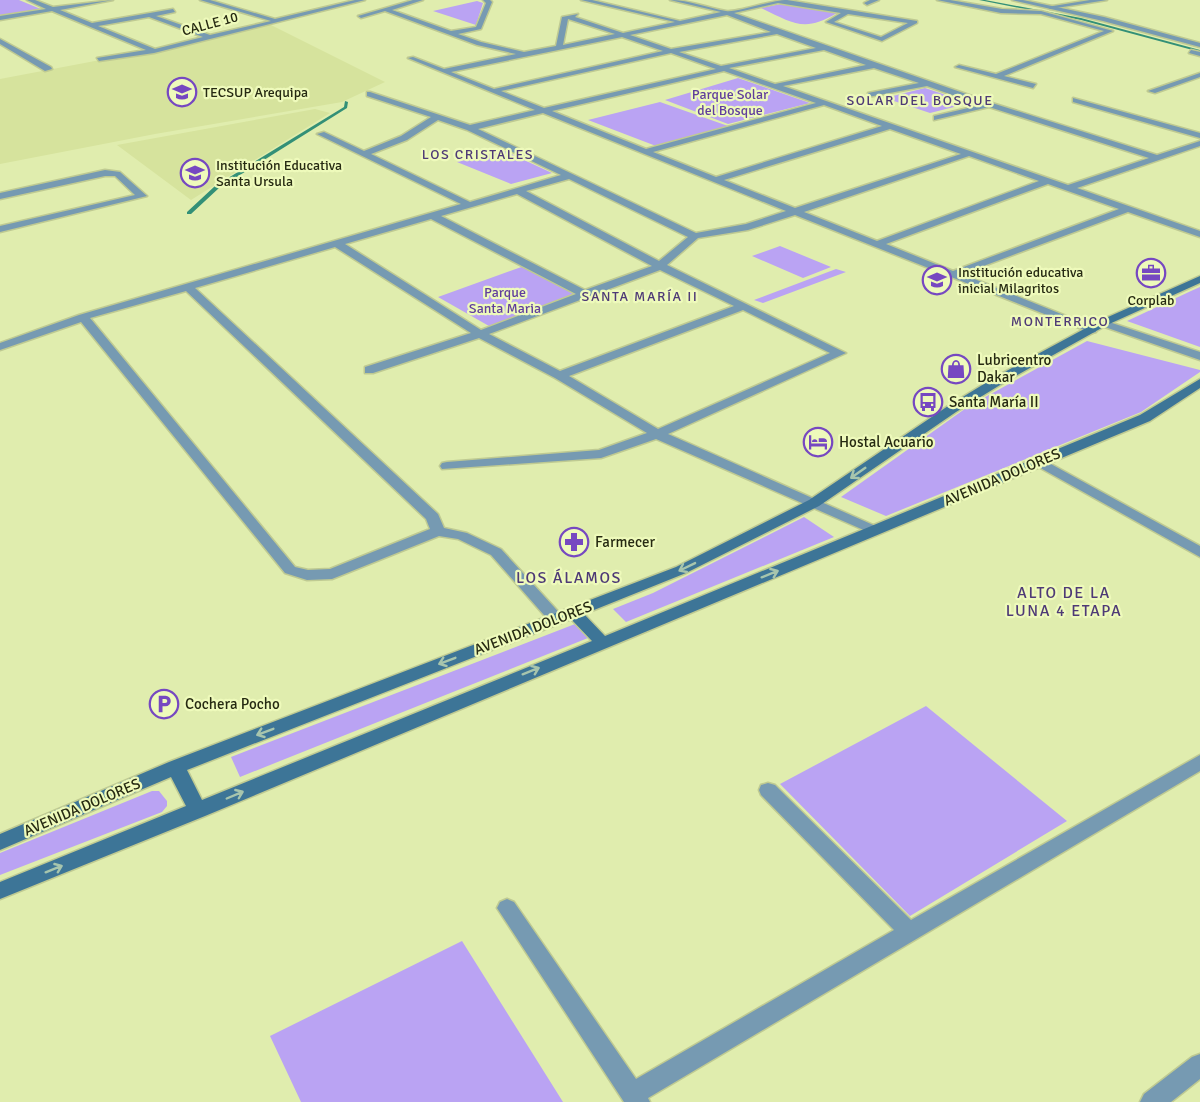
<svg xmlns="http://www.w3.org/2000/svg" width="1200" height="1102" viewBox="0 0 1200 1102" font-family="Signika,sans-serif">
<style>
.built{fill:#d6e39d}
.green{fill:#baa3f3}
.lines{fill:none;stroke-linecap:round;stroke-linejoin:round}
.stream{fill:#339077;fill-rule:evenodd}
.minor-casing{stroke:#bfca92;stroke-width:3}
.tertiary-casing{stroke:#bfca92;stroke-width:3}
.secondary-casing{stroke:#bfca92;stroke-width:3}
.minor{fill:#769ab2;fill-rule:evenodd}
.tertiary{fill:#769ab2;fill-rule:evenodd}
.secondary{fill:#3d7597;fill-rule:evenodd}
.oneway{stroke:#a7c5ad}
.labels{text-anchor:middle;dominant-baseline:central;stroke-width:4.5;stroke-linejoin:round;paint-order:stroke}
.far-street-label{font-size:14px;fill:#262a12;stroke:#eefabb}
.far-poi-label{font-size:14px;fill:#262a12;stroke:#eefabb;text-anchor:start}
.far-park-label{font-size:14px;fill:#603e9c;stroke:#eefabb}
.far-neighbourhood-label{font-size:14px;letter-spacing:1.5px;fill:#4e3a76;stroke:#eefabb}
.poi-label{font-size:15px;fill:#262a12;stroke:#eefabb;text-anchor:start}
.street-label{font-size:15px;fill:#262a12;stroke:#eefabb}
.neighbourhood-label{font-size:16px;letter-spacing:1.5px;fill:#4e3a76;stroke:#eefabb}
</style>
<rect width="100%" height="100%" fill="#e0edae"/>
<path class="built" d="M269,24l116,58 -43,20 -187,32 -155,30v-85l190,-36z
M315,109l15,4 -139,87 -74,-55z"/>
<path class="green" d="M0,0h19l24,10 -43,7z
M477,1l6,2 -7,22 -43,-14z
M781,4l56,9c-33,20 -44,10 -76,-5z
M738,78l72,25 -82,21 -63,-24z
M925,88l45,15 -40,10 -45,-15z
M660,102l68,24 -72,20 -68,-26z
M505,151l47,22 -41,11 -54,-22z
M780,246l51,21 -28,11 -51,-22z
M527,265l57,32 -88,33 -58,-33z
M836,269l10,3 -83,31 -9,-3z
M1200,287v60l-73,-26 64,-30z
M1087,341l113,29v2l-59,40 -255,104 -45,-19 128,-91z
M804,517l30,20 -208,85 -13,-13 40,-16z
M575,624l13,14 -348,139 -9,-20z
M926,706l141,115 -157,95 -130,-132z
M152,791h7l8,10v5l-5,6 -162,63v-22z
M462,941l101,161h-262l-31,-66z"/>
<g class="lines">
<path class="stream" d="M979,0h6l96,18 119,32v2l-119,-32z
M345,101l3,1 -1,6 -128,80 -28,26h-4v-2l28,-26 129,-79z"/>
<g class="minor-casing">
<path id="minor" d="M27,0h8l18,7 60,-7 -53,10 32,13 81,-14 2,3 -19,4 54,19 61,-14 -71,-21h10l65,19 80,-19h10l-211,53 -55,8 -2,-3 49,-8 -94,-39 -52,9v-4l46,-7zM149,17l54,20 -48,12 -57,-23z
M413,0h10l-31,10 59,21 25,-4 10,-24 -3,-3h7l2,2 -11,27 -23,5 23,8 43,10 32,-6 6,-29 16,-3 -3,3 48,16 52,-11 -94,-22h11l88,21 41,-9 -51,-12c20,0 38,8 56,11 10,2 45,-11 61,-11l130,21v2l-35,18 -56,-19 15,-9 -63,-10 -44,10 258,90 165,52 43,-14v5l-123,42 123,43v6l-72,-25 -166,62 134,54v4l-4,1 -297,-118 -47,15 -50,8 -31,27 179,88 -178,81 212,94 2,3 -7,4 -219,-96 -55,19 -159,11 -2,-3 2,-3 5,-1 152,-12 48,-17 -92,-55 -76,-40 -106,35h-8v-6l106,-34 -136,-86 -140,41 243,226 6,14 23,5 34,16 64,70 -8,5 -6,-1 -60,-68 -33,-16 -19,-3 -107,43 -25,1 -22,-7 -204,-251 -81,28v-7l79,-28 382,-111 -144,-70 7,-2 40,19 37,-15 30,-19 -64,-21v-4h3l100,33 65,-15 -127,-52 5,-1 31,12 72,-15 -39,-9 -92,-34 -24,7 -3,-2zM848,14l60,9 -27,14 -47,-15zM727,15l44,17 -100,17 -41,-14zM568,19l47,15 -52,11zM777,34l39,14 -95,18 -42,-14zM622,37l41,14 -169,38 -43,-17zM824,50l42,15 -91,19 -46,-16zM671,53l45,16 -172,39 -43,-17zM874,68l45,15 -51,10v4l59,-11 54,19 -47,11v4l55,-13 160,51 -81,27 -285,-99zM724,71l92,32 -170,46 -94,-38zM824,105l58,21 -166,51 -63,-25zM543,113l243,98 -40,13 -50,9 -218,-104zM438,120l29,10 94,45 -91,27 -99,-48 36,-14zM890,129l71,25 -166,54 -71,-28zM969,156l70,25 -162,60 -73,-29zM569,179l119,58 -29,24 -133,-70zM1048,184l71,25 -166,62 -67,-27zM517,194l135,72 -67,24 -144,-74zM431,219l145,75 -95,36 -136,-86zM660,270l74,36 -174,65 -71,-37zM186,291l240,228 4,10 -100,40 -22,1 -13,-3 -205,-249zM743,310l87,43 -172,76 -89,-53z
M870,0h9l-12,5 -3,-2z
M937,0h13l52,9 39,2 72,20 -109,45 32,8 -3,4 -78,-21 4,-2 37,9 108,-43 -63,-17 -40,-1z
M1090,0h17l-57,9 -3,-2z
M0,39l51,28 1,2 -7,2 -45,-27z
M1191,50l9,2v4l-11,-3z
M1200,73v4l-45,16 -7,-2z
M1073,98l127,35v5l-127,-36z
M105,170l15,2 27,24 -147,36v-6l135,-31 -20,-19h-10l-105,23v-6z
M1103,320l97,32v8l-101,-35v-4z
M1040,458l160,88v11l-165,-92 -2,-3z
M1200,755v16l-552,327 2,4h-26l-127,-194 3,-6 7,-3 7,3 122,177 258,-149 -133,-135 -2,-5 2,-5 7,-2 7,2 136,135z
M1200,1054v25l-29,23h-31l4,-8 48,-37z"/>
</g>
<g class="tertiary-casing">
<path id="tertiary" d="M1012,0h11l81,17 96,26v4l-97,-26z"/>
</g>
<g class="secondary-casing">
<path id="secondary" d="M1200,276v7l-93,42 -102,57 -49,30 -137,94 -133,67 -102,41 21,22 535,-221 60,-36v9l-50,33 -945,395 -205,83v-17l186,-76 -15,-29 -171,73v-16l169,-72 507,-195 133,-67 139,-94 49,-30 102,-55zM571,619l21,22 -390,159 -15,-30z"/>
</g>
<use href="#minor" class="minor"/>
<use href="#tertiary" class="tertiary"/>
<use href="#secondary" class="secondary"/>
</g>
<defs><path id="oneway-shaft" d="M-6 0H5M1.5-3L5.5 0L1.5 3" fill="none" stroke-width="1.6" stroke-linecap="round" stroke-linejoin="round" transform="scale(1.5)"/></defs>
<g class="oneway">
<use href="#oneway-shaft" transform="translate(858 473) rotate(145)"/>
<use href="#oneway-shaft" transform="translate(687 567) rotate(154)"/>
<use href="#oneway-shaft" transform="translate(770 574) rotate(-22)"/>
<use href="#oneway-shaft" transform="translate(447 661) rotate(159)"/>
<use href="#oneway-shaft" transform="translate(531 671) rotate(-22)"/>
<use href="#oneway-shaft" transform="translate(265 732) rotate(159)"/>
<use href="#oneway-shaft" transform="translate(235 795) rotate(-23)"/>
<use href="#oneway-shaft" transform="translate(54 869) rotate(-22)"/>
</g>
<defs>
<g id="university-ring" transform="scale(1.5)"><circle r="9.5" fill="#eefabb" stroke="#7648c1" stroke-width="1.5"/><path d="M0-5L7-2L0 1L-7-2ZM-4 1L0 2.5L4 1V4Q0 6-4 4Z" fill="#7648c1"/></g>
<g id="school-ring" transform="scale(1.5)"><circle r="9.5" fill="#eefabb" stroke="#7648c1" stroke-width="1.5"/><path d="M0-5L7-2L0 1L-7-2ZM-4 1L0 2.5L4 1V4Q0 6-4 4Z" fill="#7648c1"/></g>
<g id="office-ring" transform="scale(1.5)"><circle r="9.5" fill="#eefabb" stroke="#7648c1" stroke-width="1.5"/><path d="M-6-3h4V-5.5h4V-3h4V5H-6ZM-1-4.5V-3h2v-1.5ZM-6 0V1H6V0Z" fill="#7648c1"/></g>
<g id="shop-ring" transform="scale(1.5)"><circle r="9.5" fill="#eefabb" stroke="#7648c1" stroke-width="1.5"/><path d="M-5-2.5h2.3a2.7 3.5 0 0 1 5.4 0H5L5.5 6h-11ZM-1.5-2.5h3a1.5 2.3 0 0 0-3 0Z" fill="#7648c1"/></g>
<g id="bus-ring" transform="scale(1.5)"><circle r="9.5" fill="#eefabb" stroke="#7648c1" stroke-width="1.5"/><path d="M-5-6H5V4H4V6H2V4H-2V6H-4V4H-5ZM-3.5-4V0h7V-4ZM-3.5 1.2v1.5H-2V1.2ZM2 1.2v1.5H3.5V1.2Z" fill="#7648c1"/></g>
<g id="hotel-ring" transform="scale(1.5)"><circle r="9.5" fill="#eefabb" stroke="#7648c1" stroke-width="1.5"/><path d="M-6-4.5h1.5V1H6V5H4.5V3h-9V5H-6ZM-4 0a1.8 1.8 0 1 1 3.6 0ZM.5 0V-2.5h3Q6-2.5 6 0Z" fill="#7648c1"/></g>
<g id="pharmacy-ring" transform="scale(1.5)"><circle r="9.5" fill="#eefabb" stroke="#7648c1" stroke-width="1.5"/><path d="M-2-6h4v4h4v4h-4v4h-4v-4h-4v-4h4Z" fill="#7648c1"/></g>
<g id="parking-ring" transform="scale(1.5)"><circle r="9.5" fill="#eefabb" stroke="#7648c1" stroke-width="1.5"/><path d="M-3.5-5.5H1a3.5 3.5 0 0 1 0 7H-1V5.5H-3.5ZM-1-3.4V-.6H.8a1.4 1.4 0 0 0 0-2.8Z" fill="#7648c1"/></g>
</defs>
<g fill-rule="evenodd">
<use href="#university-ring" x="182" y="92"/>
<use href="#school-ring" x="195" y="173"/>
<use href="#office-ring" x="1151" y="273"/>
<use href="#school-ring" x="937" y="280"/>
<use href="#shop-ring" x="956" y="369"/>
<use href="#bus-ring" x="928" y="402"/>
<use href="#hotel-ring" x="818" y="442"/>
<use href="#pharmacy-ring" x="574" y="542"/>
<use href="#parking-ring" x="164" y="704"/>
</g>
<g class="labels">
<g class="far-street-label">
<text transform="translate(210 24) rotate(-15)">CALLE 10</text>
</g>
<g class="far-poi-label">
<text x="203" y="92">TECSUP Arequipa</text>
<text x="216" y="165">Institución Educativa<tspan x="216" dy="16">Santa Ursula</tspan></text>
<text x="958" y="272">Institución educativa<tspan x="958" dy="16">inicial Milagritos</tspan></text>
<text x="1151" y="300" text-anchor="middle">Corplab</text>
</g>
<g class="far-park-label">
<text x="730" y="94">Parque Solar<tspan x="730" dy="16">del Bosque</tspan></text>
<text x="505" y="292">Parque<tspan x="505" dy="16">Santa Maria</tspan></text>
</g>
<g class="far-neighbourhood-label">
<text x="920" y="100">SOLAR DEL BOSQUE</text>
<text x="478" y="154">LOS CRISTALES</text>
<text x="640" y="296">SANTA MARÍA II</text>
<text x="1060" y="321">MONTERRICO</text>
</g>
<g class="poi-label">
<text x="977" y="360">Lubricentro<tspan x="977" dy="17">Dakar</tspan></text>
<text x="949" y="402">Santa María II</text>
<text x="839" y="442">Hostal Acuario</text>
<text x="595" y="542">Farmecer</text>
<text x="185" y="704">Cochera Pocho</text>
</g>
<g class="street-label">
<text transform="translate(1002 477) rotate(-23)">AVENIDA DOLORES</text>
<text transform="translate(533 628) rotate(-21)">AVENIDA DOLORES</text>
<text transform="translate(82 807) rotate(-23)">AVENIDA DOLORES</text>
</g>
<g class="neighbourhood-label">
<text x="569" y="578">LOS ÁLAMOS</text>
<text x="1064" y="593">ALTO DE LA<tspan x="1064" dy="18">LUNA 4 ETAPA</tspan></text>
</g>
</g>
</svg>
